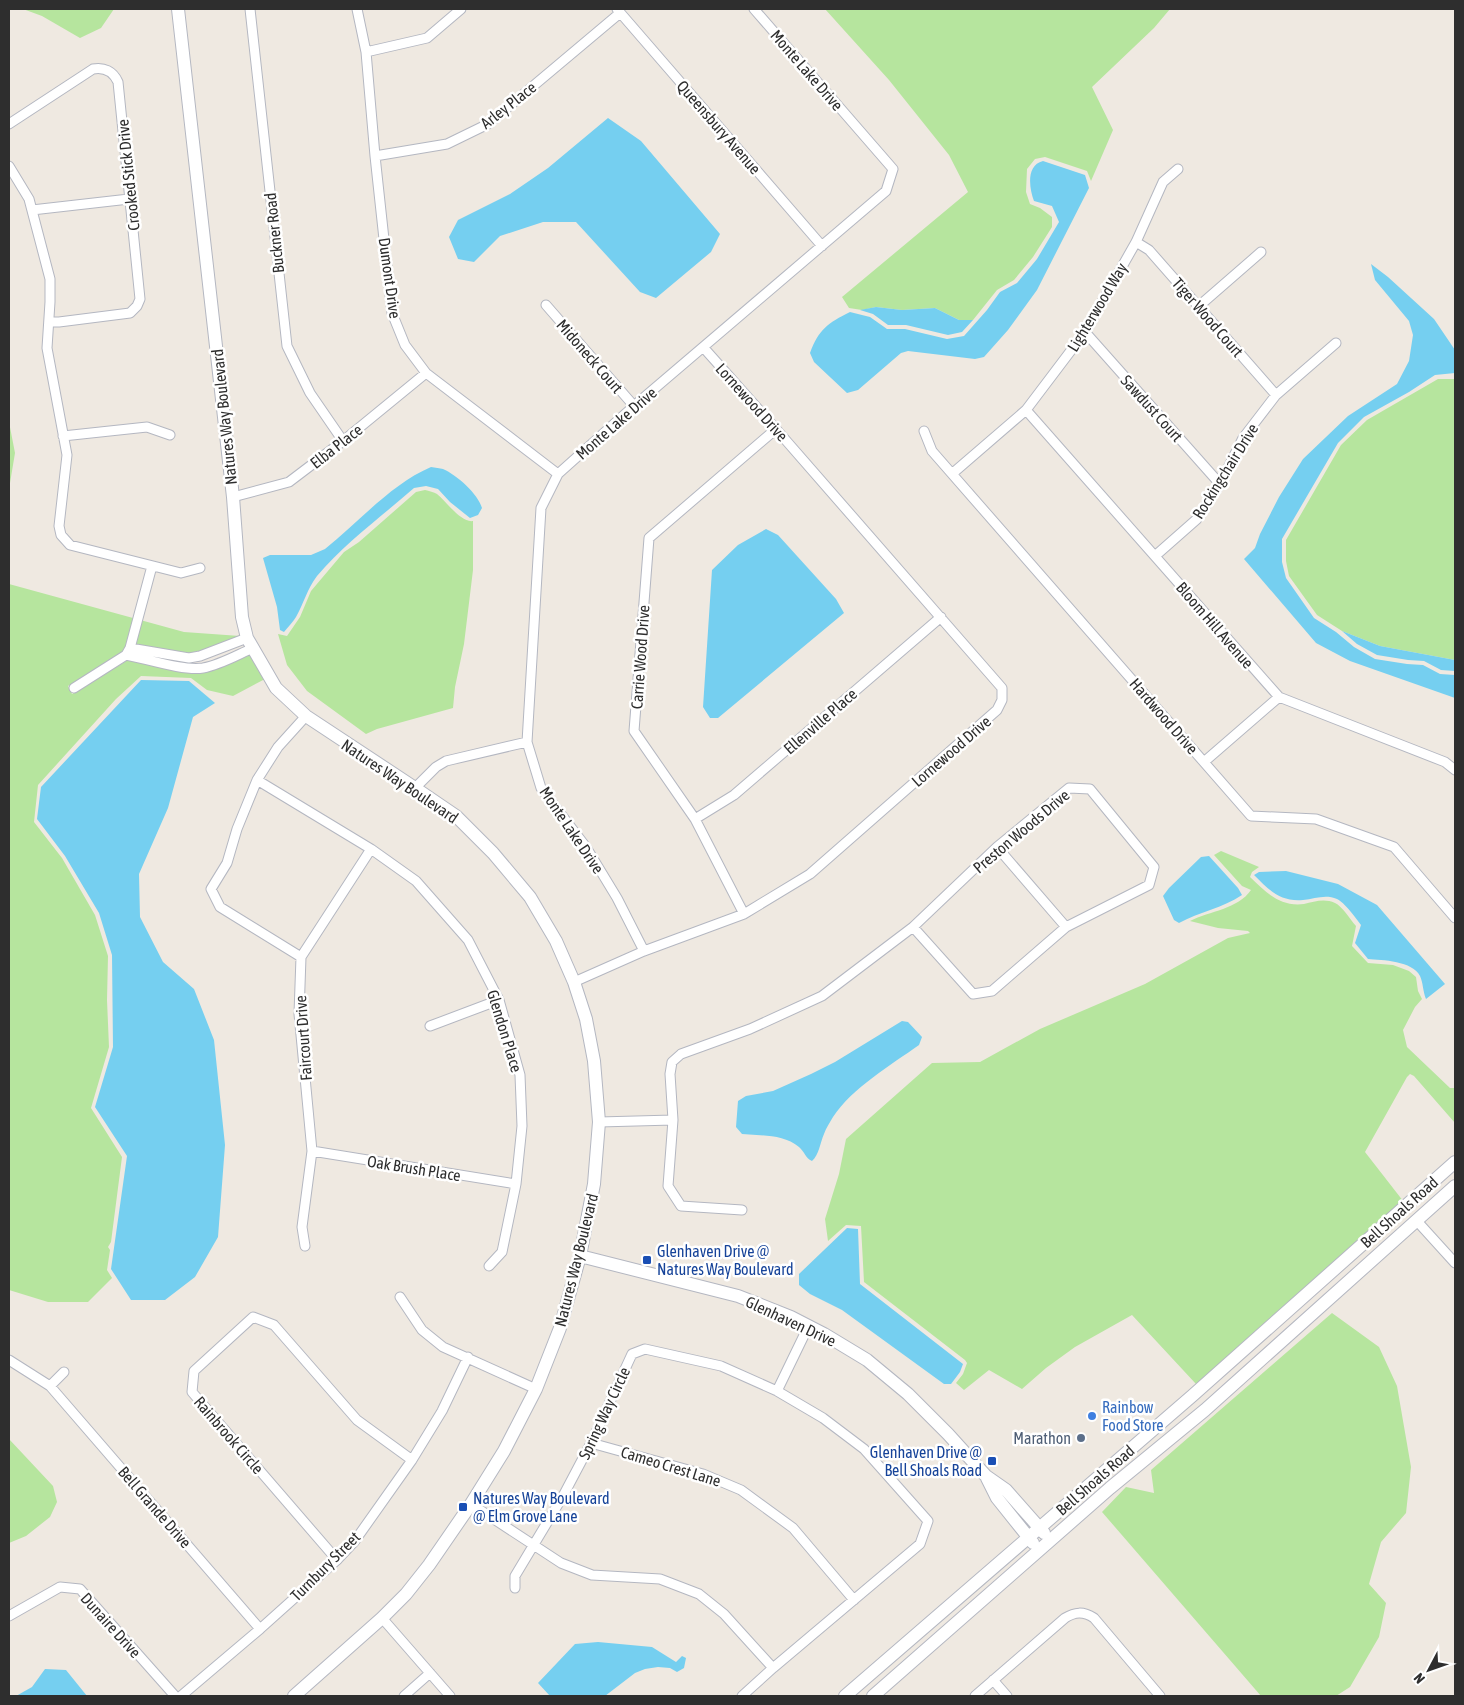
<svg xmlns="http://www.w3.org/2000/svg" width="1464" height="1705" viewBox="0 0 1464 1705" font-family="'Asap Condensed',sans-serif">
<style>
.green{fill:#b6e59e}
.water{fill:#75cff0}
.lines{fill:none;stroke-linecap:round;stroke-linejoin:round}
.street-casing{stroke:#b4b7c1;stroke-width:11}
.secondary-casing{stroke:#b4b7c1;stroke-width:14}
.street{stroke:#fff;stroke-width:9}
.secondary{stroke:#fff;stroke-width:12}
.transit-dot{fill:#1a4fb4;stroke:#fff;stroke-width:2}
.shop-dot{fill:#3f7fe0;stroke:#fff;stroke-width:2}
.service-dot{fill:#5c6f8a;stroke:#fff;stroke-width:2}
.labels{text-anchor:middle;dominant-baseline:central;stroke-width:5;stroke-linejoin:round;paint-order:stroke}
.street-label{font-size:16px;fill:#2e2e2e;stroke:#fff}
.transit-label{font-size:16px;fill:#164399;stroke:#fff;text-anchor:start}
.shop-label{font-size:16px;fill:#366cbe;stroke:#fff;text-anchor:start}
.service-label{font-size:16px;fill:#4e5e75;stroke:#fff;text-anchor:end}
</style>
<rect width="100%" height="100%" fill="#efe9e1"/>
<path class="green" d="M23,9h91l-13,19 -21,10 -38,-22z
M825,9h345l-16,19 -62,59 21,43 -22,51 -4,-10 -42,-14 -10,2 -8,10 -1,23 4,12 10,4 12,9v10l-19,30 -19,23 -17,10 -24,30h-14l-24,-12 -33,2 -26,-3 -14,3 -13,-2 -7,-11 126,-105 -19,-37 -60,-75z
M1438,379h17v281l-75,-14 -38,-15 -25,-16 -28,-39 -3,-15v-21l55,-95 26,-25z
M9,422l6,31 -6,36z
M425,490c4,1 9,2 12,4 9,7 24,29 36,27v49l-9,74 -9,43 -2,21 -76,21 -11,5 -59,-43 -20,-26 -9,-31 9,2 13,-19 11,-26 33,-39 15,-10 57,-50z
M9,584l175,48 56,4 -40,15 -11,2 -62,-10 -6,11 -53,32 4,8 56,-34c21,4 52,14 72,13 18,-2 35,-12 51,-19l14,25 -32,17 -26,-6 -16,-12 -50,-2 -25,23 -78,86 -4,37 28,36 33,57 13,41 -1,44 2,47 -18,61 31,49 -11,85 -3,5 2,3 -3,20 5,8 -24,24h-40l-39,-12z
M1221,851l38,16 -7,5 -2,5c16,15 29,30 54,27 10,-2 20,-6 31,-1 7,3 15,16 21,23l-4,20 16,17 25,2 16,6 7,6 2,14 4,8 -7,8 -12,23 4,17 43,41h5v35l-41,-47 -4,-2 -3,3 -42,75 42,54 -211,178 -64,-69 -57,32 -29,21 -24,21 -33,-19 -25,20 -8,-7 7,-9 4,-11 -2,-3 -101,-78 -3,-56 -15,-1 -18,16 -3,-22 14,-45 7,-35 86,-76 48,-1 60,-33 105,-45 83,-46 22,-5 -2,-2 -30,-3 -28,-7c20,-10 48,-12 61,-31l-9,-4 -28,-31z
M1332,1313l47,34 18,39 14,81 -5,46 -25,29 -12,42 17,19 -7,34 -29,50 -14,9h-75l-159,-184 24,-25 28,6 -3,-23z
M9,1439l44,47 4,16 -7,15 -24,19 -17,7z"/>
<path class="water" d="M608,118l33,23 79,93 -9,18 -55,46 -16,-6 -64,-70h-33l-43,14 -26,26 -16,-3 -9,-22 9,-17 52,-26 38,-26z
M1043,161l42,14 4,13 -52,102 -29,40 -24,27 -9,2 -67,-8 -7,2 -43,37 -11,3 -33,-31 -4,-9c9,-24 18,-30 40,-41l20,5 17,12h18l42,10 17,-3 23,-26 13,-18 17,-9 20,-24 22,-37 -7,-16 -18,-5c-5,-13 -8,-36 9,-40z
M1371,264l17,13 46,42 21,31v23l-20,2 -26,17 -45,25 -26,26 -56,96v23l4,16 28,40 22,14 18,15 21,12 32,5 16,1 17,9 15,1v23l-105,-37 -34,-18 -72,-84 11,-11 5,-14 19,-37 24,-38 45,-43 49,-32 12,-23 4,-26 -4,-14 -34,-41z
M876,307l26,3 33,-2 24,12h14l-11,12 -14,3 -42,-10h-18l-15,-11 -13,-4z
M431,467c4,1 9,1 12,2 14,6 35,25 39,39l-4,7 -8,3 -20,-16 -12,-13 -12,-3 -12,2c-33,29 -69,55 -97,88 -10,13 -13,27 -21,41 -3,5 -8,10 -12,15l-4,-2 -3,-23 -14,-49 7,-3h41l14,-6c34,-27 66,-65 106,-82z
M766,529l12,6 58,64 8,14 -126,105h-8l-7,-11 9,-137 26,-25z
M1342,631l38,15 75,14v11l-14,-1 -17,-9 -16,-1 -31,-5 -20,-11z
M141,680l48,1 26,22 -22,14 -25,91 -29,66 1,43 23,45 31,27 20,51 11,105 -7,92 -23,40 -30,23h-34l-20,-31 16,-113 -32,-49 18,-60 -1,-92 -13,-42 -34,-57 -28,-37 4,-32z
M1209,856l29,32 4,7c-19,13 -43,17 -63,28l-5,-3 -11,-24 6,-8 32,-31z
M1286,871l52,13 39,21 68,79 -19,15c-3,-7 -3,-17 -6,-23 -7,-15 -38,-16 -52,-17l-13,-16 6,-18c-5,-7 -17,-23 -24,-26 -12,-5 -22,0 -34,1 -23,2 -34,-10 -49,-25l5,-3z
M902,1021l6,1 14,15 -3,8c-28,20 -67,43 -86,72 -3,5 -7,11 -9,17 -4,9 -5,21 -12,27 -7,-3 -7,-9 -13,-14 -16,-13 -37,-11 -57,-13l-6,-7 2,-26 8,-5 27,-5 38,-17 24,-12z
M847,1228l11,1 2,55 103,80 -3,8 -9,12h-7l-102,-74 -32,-16 -11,-9v-11z
M598,1642l54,5 24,15 6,-6 4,2 -2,10 -7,4 -7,-4 -12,-1 -13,2 -10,4 -30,23h-55l-12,-13 37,-39z
M45,1669l21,1 21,26h-71l16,-9z"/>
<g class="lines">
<g class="street-casing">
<path id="street" d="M250,9l37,337 23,47 33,48
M357,9l9,43 9,104 17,157 13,32 21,28 132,101
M617,9l205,237
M366,52l61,-14 34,-29
M9,124l84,-55c11,-2 20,2 25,13l22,217 -3,7 -7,7 -71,9h-10
M375,156l72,-12 41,-20 132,-111
M9,166l20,33 21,80v23l-3,46 20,107 -8,71 2,9 9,10 111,28 19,-5
M32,210l97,-11
M1136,242l13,8 127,145
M546,305l88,101
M1199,306l62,-54
M1085,332l135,152
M1026,410l253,287 166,65 10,8
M924,431l8,20 319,365 65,3 78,28 61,71
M63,436l84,-9 23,8
M953,473l73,-63 59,-78 51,-90 27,-60 15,-13
M233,497l56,-15 54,-41 83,-68
M1155,556l42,-37 23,-35 23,-46 33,-43 60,-52
M130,648l59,10 11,-2 47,-18
M126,655c21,4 57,16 77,13 17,-3 34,-13 50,-20
M74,688l52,-33 4,-7 22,-82
M1204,762l75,-65
M257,780l114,69 45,32 52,59 31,60 21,75 2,51 -6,58 -14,68 -13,14
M415,788l21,-21 10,-6 81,-19
M695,819l39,-24 207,-178
M997,847l69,80
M744,914l-49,-95 -61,-88 15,-193 127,-109
M644,951l-27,-53 -31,-51 -45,-59 -14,-46 14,-234 17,-34 76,-68 252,-215 7,-22 -139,-160
M301,957l-81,-50 -9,-18 16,-26 10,-34 20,-49 21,-33 28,-31
M574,982l70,-31 100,-37 66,-40 187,-164 5,-10v-12l-226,-259 -73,-82
M430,1026l69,-26
M599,1122l74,-2
M312,1151l204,33
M742,1210l-61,-4 -13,-20 5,-66 -3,-46 2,-12 9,-8 69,-25 72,-33 91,-69 84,-80 72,-59 21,1 64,78 -5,18 -83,42 -74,64 -19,3 -60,-67
M1416,1220l39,43
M305,1246l-3,-19 10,-76 -13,-137 2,-57 70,-108
M400,1297l22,33 21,17 93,42
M9,1360l41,26 210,243
M50,1386l14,-14
M777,1391l32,-66
M591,1443l112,31 38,16 52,38 61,72
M471,1504l90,59 31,12 68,4 39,15 25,20 49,54
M337,1560l-145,-168 2,-21 59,-54 21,8 83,95 55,40
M515,1588v-12l48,-80 28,-53 41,-89 13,-5 76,17 56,25 46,27 41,31 64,72 -8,23 -147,124 -31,28
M9,1616l51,-29 20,2 95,107
M382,1618l68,78
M993,1680l14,16
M181,1696l79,-67 77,-69 17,-18 58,-82 30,-49 26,-54
M404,1696l26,-23
M975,1696l90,-78c10,-6 18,-7 29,0l66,78"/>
</g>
<g class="secondary-casing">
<path id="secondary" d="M178,9l55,488 9,120 5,21 29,50 30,28 109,72 41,28 37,37 37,44 26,44 18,41 12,37 8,42 5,61 -5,62 -14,72 -20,72 -24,61 -32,62 -33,53 -42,61 -23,29 -24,24 -88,78
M580,1256l158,40 53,21 33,17 43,26 41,34 40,40 38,42 20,14 38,43
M987,1478l10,20 36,45
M845,1696l347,-300 263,-234
M873,1696l237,-208 95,-78 250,-224"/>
</g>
<use href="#street" class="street"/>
<use href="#secondary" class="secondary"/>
</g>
<g class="transit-dot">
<rect x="642" y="1255" width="10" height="10" rx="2.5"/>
<rect x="987" y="1456" width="10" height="10" rx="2.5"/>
<rect x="458" y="1502" width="10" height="10" rx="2.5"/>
</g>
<circle class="shop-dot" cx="1092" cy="1416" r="5"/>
<circle class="service-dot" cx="1081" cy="1438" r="5"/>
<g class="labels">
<g class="street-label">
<text transform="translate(807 70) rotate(49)">Monte Lake Drive</text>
<text transform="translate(508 105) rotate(-38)">Arley Place</text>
<text transform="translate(719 127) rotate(49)">Queensbury Avenue</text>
<text transform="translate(128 175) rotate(-96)">Crooked Stick Drive</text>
<text transform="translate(274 233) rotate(-96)">Buckner Road</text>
<text transform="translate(390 278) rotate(82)">Dumont Drive</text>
<text transform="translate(1097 307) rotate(-59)">Lighterwood Way</text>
<text transform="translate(1208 317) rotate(49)">Tiger Wood Court</text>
<text transform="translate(590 356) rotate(49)">Midoneck Court</text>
<text transform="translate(752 402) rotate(48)">Lornewood Drive</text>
<text transform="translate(1152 408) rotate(48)">Sawdust Court</text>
<text transform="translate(224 417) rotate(-96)">Natures Way Boulevard</text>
<text transform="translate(616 423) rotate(-41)">Monte Lake Drive</text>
<text transform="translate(336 446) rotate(-38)">Elba Place</text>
<text transform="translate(1225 471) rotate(-58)">Rockingchair Drive</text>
<text transform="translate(1215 625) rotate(49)">Bloom Hill Avenue</text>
<text transform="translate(640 657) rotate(-86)">Carrie Wood Drive</text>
<text transform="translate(1164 716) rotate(49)">Hardwood Drive</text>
<text transform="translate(820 721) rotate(-41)">Ellenville Place</text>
<text transform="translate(951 751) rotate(-41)">Lornewood Drive</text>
<text transform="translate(400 781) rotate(34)">Natures Way Boulevard</text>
<text transform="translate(572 830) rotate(56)">Monte Lake Drive</text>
<text transform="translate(1021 831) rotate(-40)">Preston Woods Drive</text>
<text transform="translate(505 1031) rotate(73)">Glendon Place</text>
<text transform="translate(303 1038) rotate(-94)">Faircourt Drive</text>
<text transform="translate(414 1168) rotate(9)">Oak Brush Place</text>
<text transform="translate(1399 1212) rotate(-42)">Bell Shoals Road</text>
<text transform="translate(576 1260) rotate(-76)">Natures Way Boulevard</text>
<text transform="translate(791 1321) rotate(25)">Glenhaven Drive</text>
<text transform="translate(604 1413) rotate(-65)">Spring Way Circle</text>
<text transform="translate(229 1435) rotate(49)">Rainbrook Circle</text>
<text transform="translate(671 1466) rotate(17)">Cameo Crest Lane</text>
<text transform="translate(1095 1480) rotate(-41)">Bell Shoals Road</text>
<text transform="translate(155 1507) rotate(49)">Bell Grande Drive</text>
<text transform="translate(325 1566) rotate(-45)">Turnbury Street</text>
<text transform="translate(111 1625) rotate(48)">Dunaire Drive</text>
</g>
<g class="transit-label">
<text x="657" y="1251">Glenhaven Drive @<tspan x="657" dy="18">Natures Way Boulevard</tspan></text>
<text x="982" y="1452" text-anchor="end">Glenhaven Drive @<tspan x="982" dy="18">Bell Shoals Road</tspan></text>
<text x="473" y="1498">Natures Way Boulevard<tspan x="473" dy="18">@ Elm Grove Lane</tspan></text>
</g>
<g class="shop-label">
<text x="1102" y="1407">Rainbow<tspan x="1102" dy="18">Food Store</tspan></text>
</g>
<g class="service-label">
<text x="1071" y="1438">Marathon</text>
</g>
</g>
<rect width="1464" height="1705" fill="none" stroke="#2e2e2e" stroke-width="20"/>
<g transform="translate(1429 1670) rotate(229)" stroke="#ffffff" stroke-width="4" paint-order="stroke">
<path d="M0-4L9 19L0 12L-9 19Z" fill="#2e2e2e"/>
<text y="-8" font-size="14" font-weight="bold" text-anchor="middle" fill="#2e2e2e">N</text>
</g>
</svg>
